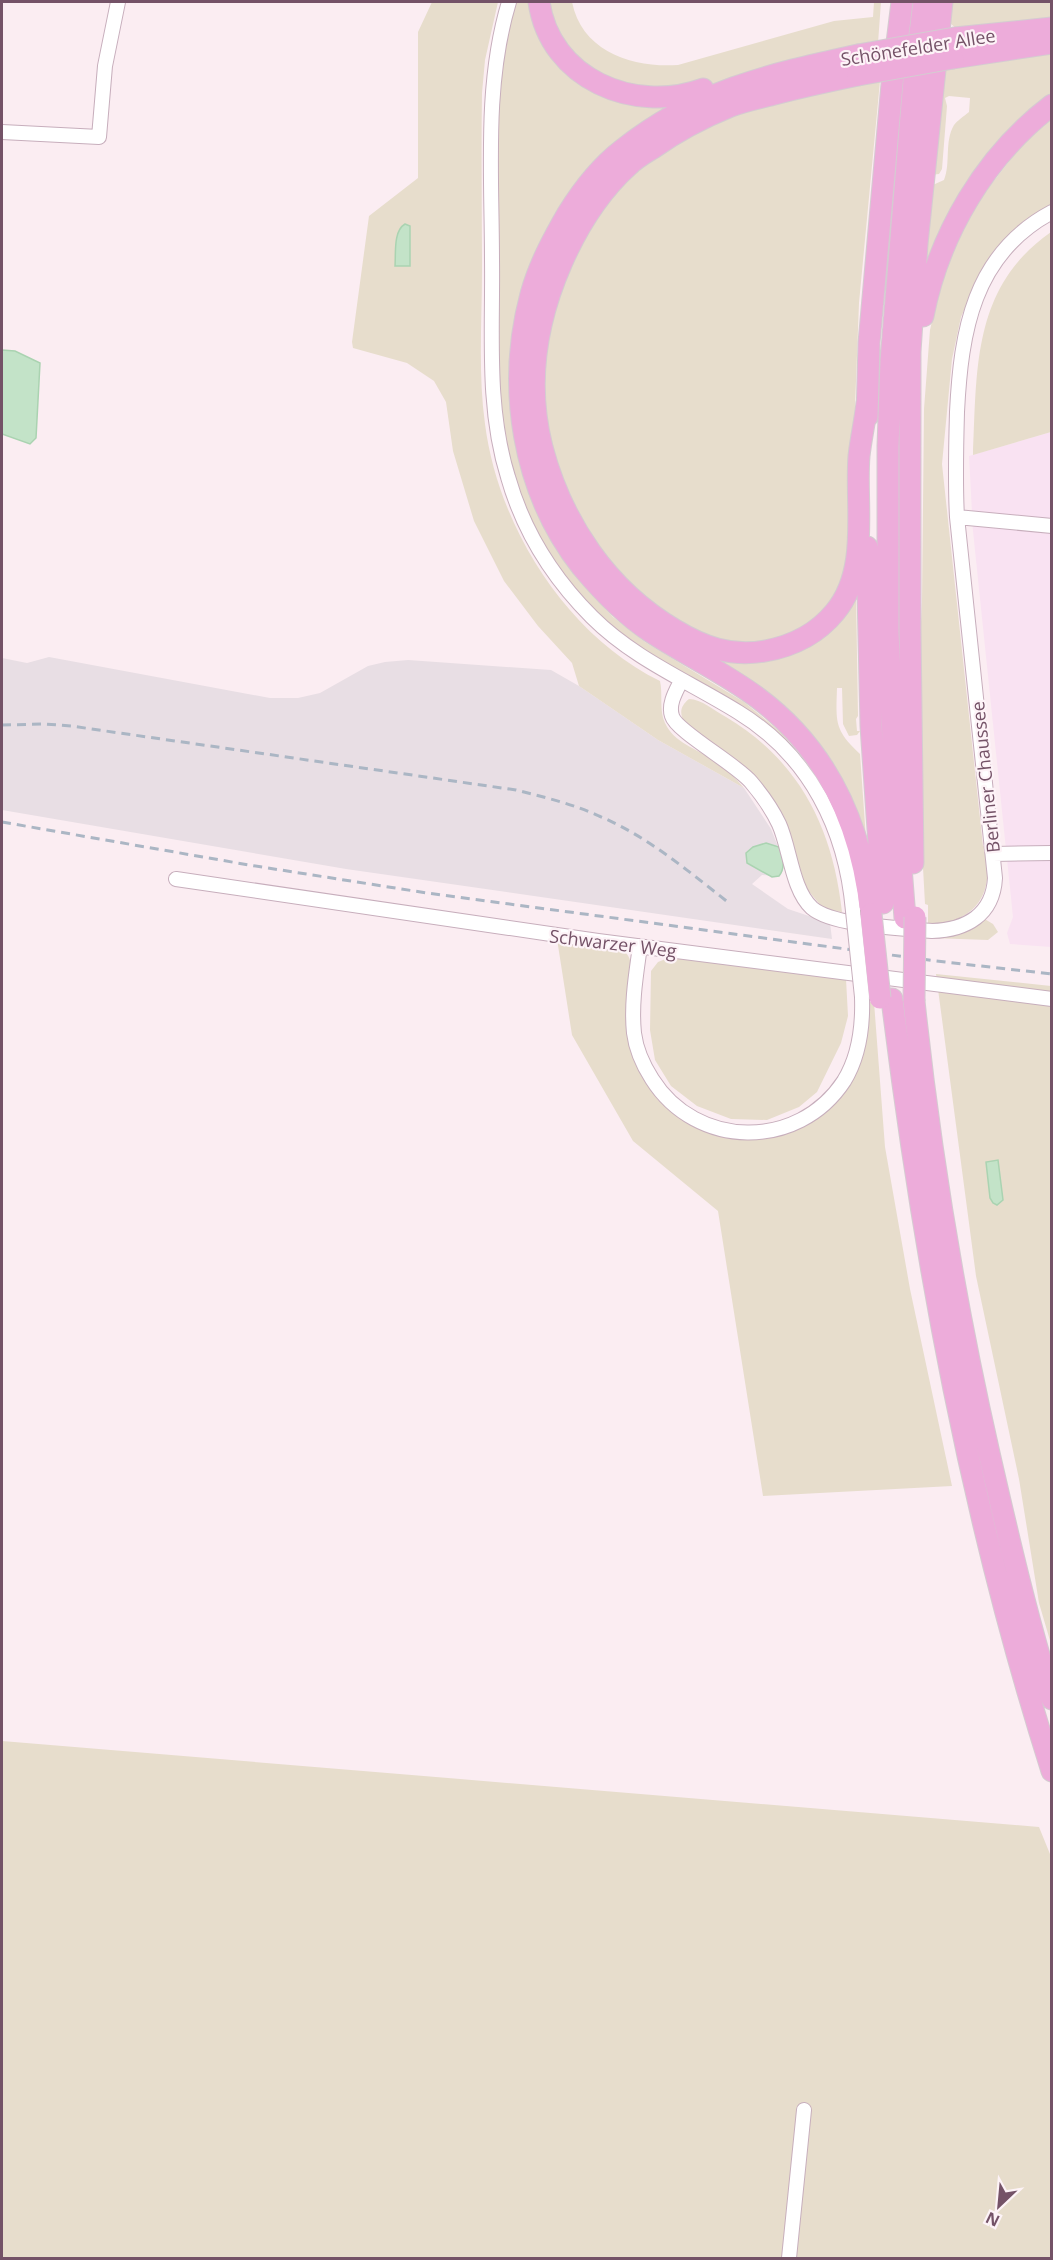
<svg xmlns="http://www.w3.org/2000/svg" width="1053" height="2260" viewBox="0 0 1053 2260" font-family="'Open Sans',sans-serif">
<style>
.commercial{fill:#f9e2f2}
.industrial{fill:#e8dee4}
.green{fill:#e7ddcc}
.water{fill:#c3e3c8;stroke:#aad3b1;stroke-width:1.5}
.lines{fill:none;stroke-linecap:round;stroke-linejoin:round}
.minor-casing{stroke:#c7aebc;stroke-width:16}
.highway-casing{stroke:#d5cbd1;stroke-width:23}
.minor{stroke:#fff;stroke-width:14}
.highway{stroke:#edacda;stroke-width:21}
.rail{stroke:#abb6c4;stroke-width:3;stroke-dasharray:9 6;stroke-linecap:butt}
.minor-bridge-casing{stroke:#c7aebc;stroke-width:16;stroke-linecap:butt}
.highway-bridge-casing{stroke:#d5cbd1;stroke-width:23;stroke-linecap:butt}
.minor-bridge{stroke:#fff;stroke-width:14}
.highway-bridge{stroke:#edacda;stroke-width:21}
.labels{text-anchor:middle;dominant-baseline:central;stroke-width:4.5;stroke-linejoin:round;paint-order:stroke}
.street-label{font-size:18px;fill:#745267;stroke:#fdf3f7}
</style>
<rect width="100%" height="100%" fill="#fbedf2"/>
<path class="commercial" d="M1051,432v515l-41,-3 -3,-11 6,-16 -40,-386 -4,-75z"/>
<path class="industrial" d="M49,657l221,41h28l22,-5 48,-27 17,-4 23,-2 143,10 28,16 79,54 86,48 27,41 13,33 -2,10 -3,4 -17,-1 -10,9 36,25 42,14 2,16 -486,-70 -344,-59v-152l25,5z"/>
<path class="green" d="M432,2h66l-13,58 -3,33c-1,59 0,118 0,177 0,51 -4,104 3,154 13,102 81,211 175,257 3,13 -1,30 5,42 9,20 31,25 48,37 12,8 22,17 31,28l-86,-48 -79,-54 -7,-23 -34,-37 -34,-45 -30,-60 -21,-70 -7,-49 -12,-21 -27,-18 -54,-15 -1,-6 17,-126 49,-38v-146z
M516,2h18l25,55 116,47 -88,73 -71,270 19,61 17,34 34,46 27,29 32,25 99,60 38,31 41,52 12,28 -24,-42 -130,-97 -61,-39 -40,-38 -32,-43 -21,-40 -19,-58 -9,-58 -1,-44v-250l7,-57z
M544,2h28c10,50 61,66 106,63l156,-44 39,-4 1,-15h7l-3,41 -6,-2 -187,52 -78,-11 -44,-37z
M947,2h104v15l-94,12 -6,-5 -6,-1z
M1051,53v46l-26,23 -103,168 4,-102 18,-8c7,-17 0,-38 10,-55 3,-4 10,-9 15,-13l1,-14 -21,-2 -4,2 2,8 -5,63 -3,5 -9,1 8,-104z
M880,81l-21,222 -5,130v99l-16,65 -20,25 -67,27 -58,-15 -76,-57 -57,-91 -19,-91 6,-73 34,-86 47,-59 74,-51 74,-25z
M1051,119v86l-26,17 -43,48 -21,47 -9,42 -10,105 41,382 2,1c2,12 4,26 1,38 -6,28 -32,40 -58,39v-19l-3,-1 -4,-73 -1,-188 2,-41 2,-193 6,-79 11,-47 17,-44 21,-39 42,-54z
M1051,232v200l-78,23c4,-86 -1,-168 78,-223z
M856,594l2,122 -2,3 1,12h3l-3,4 -8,1 -6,-12 -1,-36h-5c-1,34 -3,42 23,66l6,85 -32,-66 -140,-123 51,12z
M689,699c12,0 26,12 37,18 74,44 107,112 116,195l-12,-1 -8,-4 -16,-19 -61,-119 -60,-46c-6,-9 -5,-17 4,-24z
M983,918l10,6 5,8 -10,8 -57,-2 20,-2 18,-5z
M557,939c16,2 58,3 69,14 4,4 5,11 7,17l13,111 12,19 27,20 33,14 32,5 44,-10 53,-45 20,-82h7l11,145 25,142 42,197 -189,10 -45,-285 -85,-70 -61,-106z
M676,955l170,24 2,37 -7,27 -24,49 -18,15 -32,13 -36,-1 -34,-13 -26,-20 -16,-26 -5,-30 1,-59 7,-9z
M936,974l115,12v658l-12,-41 -20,-124 -43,-203z
M2,1741l1037,86 13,32 -1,399h-1049z"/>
<path class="water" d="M405,224l5,2v40h-15c1,-12 -2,-35 10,-42z
M2,350l13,1 25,12 -4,75 -6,6 -28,-10z
M766,843l13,4c4,10 7,20 0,29l-7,1 -25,-14 -1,-10 7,-6z
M998,1160l5,40 -6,5 -4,-2 -3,-5 -4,-36z"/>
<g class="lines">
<g class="minor-casing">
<path id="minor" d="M509,2c-25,82 -17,173 -17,258 1,72 -6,147 16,217 15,53 45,101 84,140 42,42 96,64 146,95 72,44 108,117 115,199
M2,132l97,5 6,-71 13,-64
M957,517l95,9
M681,681c-5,10 -13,23 -9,35 4,15 64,48 79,66 11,13 21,27 28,42 11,24 13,66 33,84 21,18 91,20 120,23 34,-1 61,-16 63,-53l-38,-361c-2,-35 -1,-70 0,-105 4,-80 16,-158 95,-200
M993,854l59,-1
M176,879l422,62 454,58
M640,946c-4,29 -9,58 -6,87 2,16 9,32 18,46 44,70 146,72 192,2 16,-26 19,-55 18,-84
M789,2258l15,-148"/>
</g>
<g class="highway-casing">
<path id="highway" d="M539,2c11,77 95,112 164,87
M955,38l97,-10
M858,55c-91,20 -160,35 -236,95 -22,17 -39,39 -54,63 -15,26 -29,52 -37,81 -25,92 -9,197 51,273 20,24 43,48 69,65 35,23 74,41 107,66 71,53 104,130 113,216
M953,58l99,-15
M858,75c-29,6 -58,12 -87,20 -13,3 -27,6 -40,11 -27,11 -54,25 -78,42 -8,5 -17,10 -24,17 -30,27 -51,61 -67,97 -26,59 -36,122 -20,185 20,76 65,143 133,183 28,17 56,27 90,21 28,-5 52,-17 70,-39 35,-42 20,-107 24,-156 2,-18 6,-35 8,-53
M923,316c16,-82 62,-160 129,-211
M867,417l2,-74 23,-259 10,-82
M867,547l4,179 12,177
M913,863l-3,-233v-278l7,-108 25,-242
M905,918l-9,-114 -8,-171v-187l3,-85 23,-281 10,-78
M892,999c32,262 80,521 160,772
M914,1001c16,152 41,303 75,452 19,83 38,165 63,246"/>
</g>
<use href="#minor" class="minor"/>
<use href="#highway" class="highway"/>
<path class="rail" d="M2,725l43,-1 26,2 445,64c28,7 57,14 83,26 48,20 89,55 130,87
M2,822l247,43 178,28 509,68 116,13"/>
<g class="minor-bridge-casing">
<path id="minor-bridge" d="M853,911l9,86"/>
</g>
<g class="highway-bridge-casing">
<path id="highway-bridge" d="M858,55l97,-17
M858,75l95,-17
M871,914l9,84
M914,1001l1,-84"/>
</g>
<use href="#minor-bridge" class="minor-bridge"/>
<use href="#highway-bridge" class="highway-bridge"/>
</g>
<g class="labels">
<g class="street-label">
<text transform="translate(918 47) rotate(-9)">Schönefelder Allee</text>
<text transform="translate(985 777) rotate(-96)">Berliner Chaussee</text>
<text transform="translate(613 943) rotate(7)">Schwarzer Weg</text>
</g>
</g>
<rect width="1053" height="2260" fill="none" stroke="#745267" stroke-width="6"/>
<g transform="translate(999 2206) rotate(206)" stroke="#fdf3f7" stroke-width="4.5" paint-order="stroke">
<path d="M0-4.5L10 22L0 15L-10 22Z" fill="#745267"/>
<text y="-9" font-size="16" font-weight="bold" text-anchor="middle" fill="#745267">N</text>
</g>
</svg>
